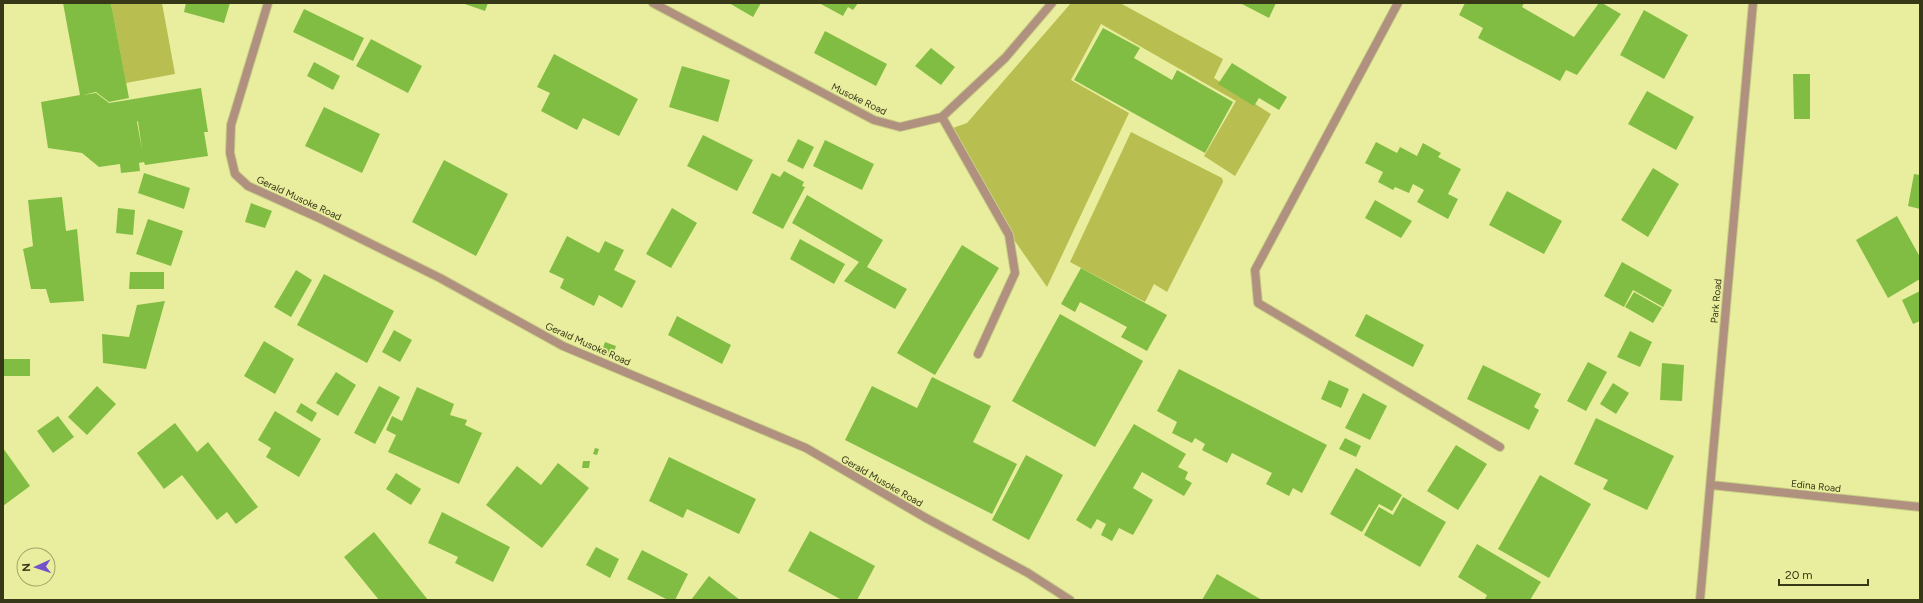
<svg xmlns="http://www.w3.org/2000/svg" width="1923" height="603" viewBox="0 0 1923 603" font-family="Figtree,sans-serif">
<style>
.green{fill:#b9be50}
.building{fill:#81bd43;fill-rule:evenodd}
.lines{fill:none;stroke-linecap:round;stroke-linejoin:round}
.street-casing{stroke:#c9cd86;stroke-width:10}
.street{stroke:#b0917f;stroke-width:8}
.labels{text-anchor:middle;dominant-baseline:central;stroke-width:3.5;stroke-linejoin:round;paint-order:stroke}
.street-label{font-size:10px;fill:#363817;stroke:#e9ee9e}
</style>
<rect width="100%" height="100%" fill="#e9ee9e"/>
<path class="green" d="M111,3h51l13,71 -49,9z
M1071,3h49l103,56 -9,19 57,36 -36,62 -31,-20 32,-55 -135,-77 -30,56 58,33 -82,174 -35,-50 -62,-108 17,-6z
M1131,132l91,46 1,4 -56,110 -13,-8 -9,18 -75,-40z"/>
<path class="building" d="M63,3h48l18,95 -20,4 -13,-10 -13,3 13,-2 13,10 92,-15 7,44h-4l4,24 -63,9 -1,-3 -5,1 1,8 -19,2 -1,-9 -21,3 -17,-14 -34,-5 -7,-46 39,-7zM138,121l4,29 -5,-28z
M186,3h44l-6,20 -40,-11z
M462,3h26l-3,8z
M729,3h32l-8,14z
M819,3h39l-5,7 -5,-3 -5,9z
M1240,3h36l-7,15z
M1465,3h59l-2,4 52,30 25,-34h3l19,11 -44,61 -11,-5 -6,11 -82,-43 5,-10 -24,-13z
M304,9l60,29 -11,23 -60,-29z
M1644,10l44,25 -24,44 -44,-24z
M1103,28l37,20 -6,10 38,22 5,-10 56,32 -28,51 -131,-73z
M825,31l62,33 -11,22 -62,-33z
M371,39l51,27 -14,27 -52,-27z
M931,48l24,19 -14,18 -26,-19z
M554,54l84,45 -19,37 -36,-18 -6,12 -36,-19 9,-18 -13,-6z
M314,62l26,14 -7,14 -26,-14z
M1232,63l55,34 -8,13 -20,-12 -5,8 -36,-22z
M682,66l48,14 -12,42 -49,-15z
M1793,74h17v45h-16z
M1647,91l47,26 -18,33 -48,-26z
M324,107l56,27 -18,39 -57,-27z
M703,135l50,25 -16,31 -50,-25z
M798,139l16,8 -11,22 -16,-8z
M825,140l49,24 -12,26 -49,-24z
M1376,142l21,11 3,-6 17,9 6,-13 18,10 -3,4 23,12 -13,25 10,5 -10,20 -31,-17 7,-12 -11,-6 -4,9 -14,-6 -2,3 -15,-8 5,-10 -18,-9z
M444,160l64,34 -32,62 -64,-34z
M1653,168l26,16 -31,53 -27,-17z
M784,171l20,11 -2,4 3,1 -22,42 -31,-16 20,-40 8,4z
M144,173l46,15 -6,21 -46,-16z
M1914,174l6,1v34l-12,-3z
M1507,191l55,30 -18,33 -55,-29z
M807,195l76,45 -16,27 40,22 -12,20 -51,-28 15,-19 -67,-39z
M62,197l4,34 11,-2 7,72 -34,2 -4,-14h-15l-8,-40 10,-3 -5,-46z
M1375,200l37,21 -11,17 -36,-20z
M251,203l21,8 -7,17 -20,-6z
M118,208l17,2 -2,25 -17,-2z
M672,208l25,15 -26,45 -25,-14z
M1897,216l23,41v22l-32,19 -32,-58z
M148,219l35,12 -12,35 -35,-12z
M567,236l32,17 6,-12 19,9 -10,20 22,11 -14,27 -23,-13 -5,11 -34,-18 4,-9 -15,-7z
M800,239l45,25 -11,20 -44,-25z
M962,245l37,23 -64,107 -38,-22z
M1622,262l50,28 -9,17 -30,-17 -9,17 -20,-11z
M1081,268l86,47 -20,36 -26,-14 6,-10 -47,-25 -5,10 -14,-8z
M296,270l16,10 -21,37 -17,-10z
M130,272h34v17h-35z
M324,274l70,37 -27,52 -70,-38z
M1920,291v30l-7,3 -11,-24z
M1634,292l28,16 -9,15 -28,-16z
M165,301l-19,68 -43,-6 -1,-29 27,3 8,-32z
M1060,314l83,47 -48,86 -83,-46z
M1366,314l58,31 -11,22 -58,-31z
M677,316l54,29 -9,19 -54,-29z
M394,330l18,10 -12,22 -18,-10z
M1630,331l22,11 -12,25 -23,-10z
M264,341l30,18 -19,35 -31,-18z
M605,342l11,4 -4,12 -11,-5z
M3,359h27v17h-27z
M1588,362l19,10 -21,39 -19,-10z
M1662,363l22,2 -2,36 -22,-1z
M1483,365l58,29 -7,13 5,3 -10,20 -62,-31z
M1179,369l148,76 -25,48 -9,-5 -4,8 -23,-12 6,-11 -40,-20 -5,10 -25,-13 3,-6 -10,-6 -3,5 -20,-10 5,-11 -20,-11z
M336,372l20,13 -18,31 -22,-13z
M932,377l59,29 -18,36 44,22 -25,50 -147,-74 27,-54 45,22z
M1329,380l20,9 -8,19 -20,-9z
M1613,383l16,10 -13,21 -16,-10z
M97,386l19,18 -29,31 -19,-18z
M379,386l21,11 -25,47 -21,-11z
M417,387l37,17 -4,11 17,5 -2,5 17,8 -23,51 -71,-32 8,-17 -10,-5 6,-14 10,5z
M1363,393l24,13 -17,34 -25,-12z
M301,403l16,10 -5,9 -16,-10z
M275,411l46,28 -22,38 -33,-20 5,-9 -13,-8z
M58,416l16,21 -21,16 -16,-22z
M1596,418l78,38 -27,54 -44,-21 5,-9 -34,-16z
M175,423l22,29 11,-10 50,65 -22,17 -9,-12 -10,8 -35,-45 -18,14 -27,-36z
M1134,424l52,30 -8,13 10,5 -3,7 7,4 -8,13 -42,-24 -9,16 20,12 -20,35 -14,-7 -7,13 -11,-6 5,-11 -9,-5 -6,10 -15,-9z
M1345,438l16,8 -5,11 -17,-8z
M1456,445l31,19 -29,46 -31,-19z
M3,448l27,38 -27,20z
M595,448l4,1 -2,6 -4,-1z
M1026,455l37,20 -34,65 -37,-20z
M669,457l87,42 -17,35 -52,-25 -4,9 -34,-17z
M583,461h7l-1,7h-7z
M558,463l31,25 -47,60 -56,-43 31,-39 24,19z
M1356,468l46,27 -10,16 -13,-7 -17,28 -32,-18z
M396,473l25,16 -10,16 -25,-16z
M1540,475l51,29 -42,74 -51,-29z
M1403,497l43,25 -26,45 -56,-32 15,-28 14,8z
M442,512l68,35 -17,35 -38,-19 3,-6 -30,-14z
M810,531l65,35 -18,34h-15l-54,-29z
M374,532l54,68h-49l-35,-43z
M1477,544l64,38 -11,18h-43l-2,-1 2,-4 -29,-18z
M596,547l23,12 -9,19 -24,-13z
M642,550l46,24 -13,26h-7l-41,-21z
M1217,574l38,22 7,4h-60z
M709,576l18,14 13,10h-49z"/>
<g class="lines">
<g class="street-casing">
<path id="street" d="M268,3l-37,122 -1,28 5,21 13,12 71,32 121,60 123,68 243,102 120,70 102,55 42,27
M653,3l221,117 26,7 42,-10 63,-59 47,-55
M1398,3l-143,267 3,33 242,144
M942,117l67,118 6,38 -37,81
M1711,485l209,22
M1700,600l53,-597"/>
</g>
<use href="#street" class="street"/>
</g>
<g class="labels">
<g class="street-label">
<text transform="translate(859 99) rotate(26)">Musoke Road</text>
<text transform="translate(299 198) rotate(25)">Gerald Musoke Road</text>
<text transform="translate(1716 301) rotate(-85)">Park Road</text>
<text transform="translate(588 344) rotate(24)">Gerald Musoke Road</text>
<text transform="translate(882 481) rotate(30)">Gerald Musoke Road</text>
<text transform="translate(1816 486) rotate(6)">Edina Road</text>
</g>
</g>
<rect width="1923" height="603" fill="none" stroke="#363817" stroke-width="8"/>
<g transform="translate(36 567) rotate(267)"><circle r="19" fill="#e9ee9e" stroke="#a1a568"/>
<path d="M0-3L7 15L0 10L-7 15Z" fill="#7352cc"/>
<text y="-6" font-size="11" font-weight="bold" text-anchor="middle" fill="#363817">N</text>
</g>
<path d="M1779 579v6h89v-6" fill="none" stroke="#363817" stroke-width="2"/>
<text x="1785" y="579" font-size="12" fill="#363817" stroke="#e9ee9e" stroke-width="3" paint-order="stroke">20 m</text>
</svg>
